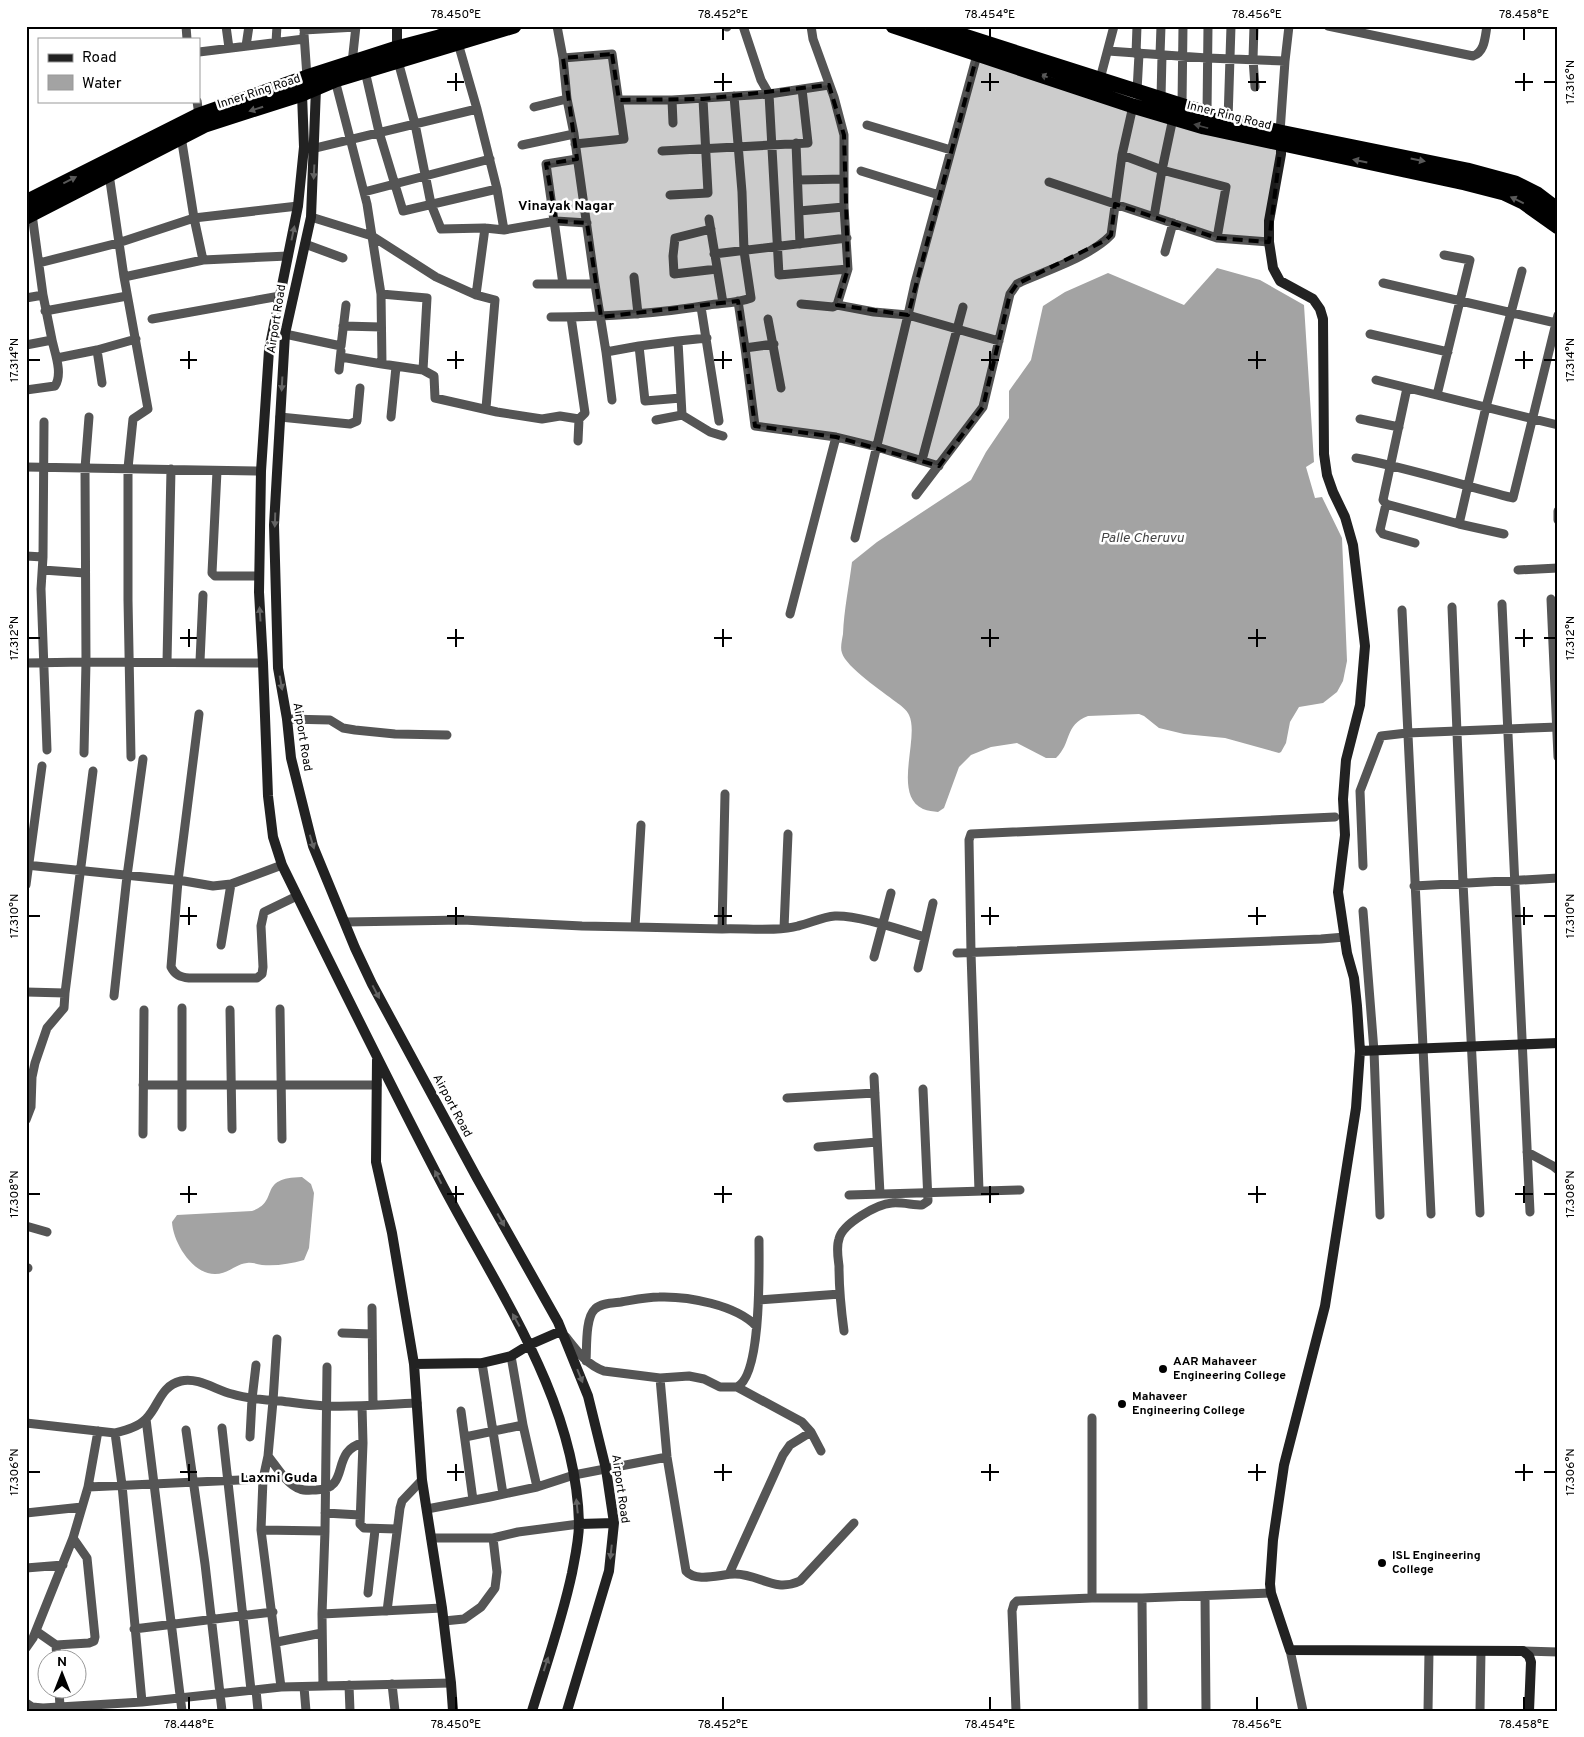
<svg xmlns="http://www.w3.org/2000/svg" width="1584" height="1737" viewBox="0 0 1584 1737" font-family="Overpass,sans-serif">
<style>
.water{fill:#a3a3a3}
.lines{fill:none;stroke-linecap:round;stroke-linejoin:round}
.street{stroke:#555;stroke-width:9}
.secondary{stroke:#222;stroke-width:10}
.highway{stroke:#000;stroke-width:15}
.oneway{fill:#595959}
.oneway2{fill:#646464}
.marked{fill:#000;fill-opacity:0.2;stroke:#000;stroke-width:4;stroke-dasharray:10 6;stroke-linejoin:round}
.ticks{fill:none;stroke:#000;stroke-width:2}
.poi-dot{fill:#000;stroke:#fff;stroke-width:2}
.labels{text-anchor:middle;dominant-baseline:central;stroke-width:5;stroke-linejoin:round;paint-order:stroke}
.street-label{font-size:12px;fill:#000;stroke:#fff}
.poi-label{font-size:12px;font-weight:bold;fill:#000;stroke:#fff;text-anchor:start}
.neighbourhood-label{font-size:14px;font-weight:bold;fill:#000;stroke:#fff}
.water-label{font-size:14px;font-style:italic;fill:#444;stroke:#fff}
.neatline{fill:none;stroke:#000;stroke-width:2}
.ticks-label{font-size:12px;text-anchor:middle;fill:#000}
</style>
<rect width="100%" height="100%" fill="#fff"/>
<path class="water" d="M1217,268l43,12 44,25 10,157 -8,5 9,31 7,-1 20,41 5,123 -4,20 -6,11 -14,11 -24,4 -9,15 -4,21 -5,9 -2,1 -54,-15 -41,-4 -25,-6 -15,-12 -5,-2 -51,2c-24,9 -16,27 -32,42h-10l-29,-15 -26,4 -20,8 -12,12 -15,41 -6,4c-5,-1 -10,-1 -15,-3 -31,-14 -3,-72 -14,-94 -2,-5 -9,-10 -13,-13 -13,-10 -50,-35 -54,-49 -2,-5 0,-13 1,-19 1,-24 6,-48 9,-72l25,-20 94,-62 15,-28 23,-34v-27l22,-31 12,-54 22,-14 43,-19 76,32z
M302,1177l9,7 3,9 -5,55 -5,12c-14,4 -27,6 -42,5 -5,-1 -10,-3 -15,-2 -12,1 -18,11 -32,11 -23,0 -42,-32 -43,-52l5,-7 75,-4c29,-10 4,-33 50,-34z"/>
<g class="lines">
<path class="street" d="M186,26l1,13
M226,26l3,22
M557,26l6,32 4,41 7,35 21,150 11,68 6,48
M743,26l18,54 8,14 10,181 69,-6
M811,26l2,13 21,58 10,38v72l4,62 -11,36 37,7 34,3 7,-32 62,-228
M1254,26l-1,33 2,28
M1328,26l145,30c12,-4 12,-19 14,-30
M727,27v-1
M304,30l52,-3
M304,34l3,43
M276,42l1,-16
M458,43l19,66 20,80
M246,46l3,-20
M1108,51l99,7 78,3
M199,52l105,-13
M1136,54l1,-28
M1160,55l1,-29
M563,58l49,-4 12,85 -49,5
M398,61l17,63 16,80 10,25 44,-1 19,2
M352,63l4,-37
M365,71l14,61 24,79 94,-22 7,41 52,-9 31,2
M1100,79l14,-53
M335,80l32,124 14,90 1,70 -41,-7
M1137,91l2,-37
M1161,98l1,-43
M619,100h53
M197,101l2,14
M1182,105l1,-79
M534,107l33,-8
M1207,113l1,-87
M1228,120l3,-94
M673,123l-1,-23 97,-6 60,-9
M867,125l84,25
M1280,132l5,-71 4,-35
M181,136l13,82 9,42
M796,143l4,101
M522,145l52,-11
M315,148l162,-39
M662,151l146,-8 -6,-54
M577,159l-31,5 17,120h32
M861,171l78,24
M109,174l15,103 24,132 -15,10 -5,49v132l3,157
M798,180l46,-1
M1049,182l168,56 9,-51 -64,-17 -40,-15
M364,192l126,-33
M670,195l38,-2 -5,-94
M799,211l45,-4
M311,217l61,19 64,41 40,18 19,5 -9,108
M1154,217l8,-47 11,-52
M709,219l14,84
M711,229l-36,9 -2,18 1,18 43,-5
M1217,238l52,4
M305,244l38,14
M1165,252l8,-29
M714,254l133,-16
M39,263l79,-20 76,-25 104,-12
M124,277l79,-17 85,-4
M634,277l4,37
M1383,283l173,40
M537,284h26
M381,294l46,4 -4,72
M476,295l9,-67
M26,298l17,-3 -11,-81
M738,301l7,47
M801,304l32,3 4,-2
M701,307l18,114
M45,311l82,-15
M551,317c53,0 105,-3 158,-12 13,-2 29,-2 42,-7l-7,-47 -2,-59 -8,-96
M152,319l128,-23
M768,319l13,69
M343,326l38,1
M285,334l56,12 5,-41
M1370,334l78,18
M678,341l29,-3
M774,344l-29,4 10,78 81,11 41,10 62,19
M26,345l26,-5 -9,-45
M639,346l39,-5 4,74
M97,350l5,33
M606,352l33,-6 6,55 36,-3
M57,358l40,-8 39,-11
M382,364l41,6 11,6 1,22 62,14 45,7 18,-3 19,3 6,-6 -14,-96
M339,370l2,-19
M1376,380l182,45
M1407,388l-24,112 3,4 73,20
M26,390l29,-4c8,-13 0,-32 -3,-46
M1437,395l33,-135 -26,-5
M89,417l-4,51 1,194 177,1
M280,417l70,7 7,-3 3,-33
M391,417l5,-50
M1360,419l39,8
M656,420l26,-5 28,17 13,4
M578,441l1,-22
M1356,458c53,10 105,27 157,40l45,-183
M922,460l41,-153
M26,467l235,4
M217,471l-5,102 3,3h44
M916,495l67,-88 27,-113 7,-10 4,-2c27,-12 70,-26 90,-47l11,-80 11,-49
M1386,504l-6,26 3,4 32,9
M1558,511v9
M1504,534l-45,-10 27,-117 36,-136
M855,538l53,-223 91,26
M26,556l17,1 -2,32 6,161
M43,557l1,-135
M43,570l42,3
M1518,570l40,-2
M1551,599l7,158
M1502,604l28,608
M1452,607l11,276 17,330
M1402,610l29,604
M790,614l46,-177
M200,661l3,-66
M167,662l4,-193
M26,663l60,-1 -2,91
M199,714l-21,167 -7,86c4,8 9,10 18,11h68l5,-4 1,-7 -2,-41 3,-14 33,-16
M287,719l43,1 13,8 12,2 40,4 52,1
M26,865l158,16 29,5 18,-2 51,-19
M1363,866l-3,-75 21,-55 26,-3 151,-6
M26,885l16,-119
M1414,886l144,-8
M1363,911l11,140 6,164
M345,922l118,-2 119,6 53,1 6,-102
M635,927l87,2 3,-135
M784,928l4,-94
M722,929c22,-1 55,3 76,-3 13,-3 24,-9 37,-10 23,-1 66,14 90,21
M221,945l10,-61
M957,953l364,-14 24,-2
M874,957l17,-64
M918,968l15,-65
M26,992l39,1 28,-222
M114,996l13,-120 16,-117
M280,1009l2,130
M230,1010l2,119
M874,1077l6,117
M143,1085h234
M787,1098l88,-5
M26,1120l5,-13 1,-30 3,-14 12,-35 17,-20 1,-15
M182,1127v-119
M143,1134l1,-124
M818,1147l59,-5
M1527,1152l26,14 5,4
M979,1191l-8,-238 -2,-113 2,-6 364,-17
M849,1195l171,-5
M26,1226l21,6
M26,1268h2
M759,1300l81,-6
M372,1308l1,97
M844,1331c-3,-22 -5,-43 -5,-65 -1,-9 -3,-19 0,-27 3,-15 38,-35 53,-36 9,-1 21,2 30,2l6,-4 -5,-112
M342,1333l30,1
M566,1337c11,14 21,28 38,34l56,7 29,-2 15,3 16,8h17l65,35 9,10 10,19
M277,1339l-4,62 -5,55 -5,23 -2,51 20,157
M511,1356l12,69 14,62
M586,1361c1,-13 -1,-43 9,-52 6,-6 18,-6 26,-7 12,-2 25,-5 38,-5 29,-1 77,8 97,29
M482,1363l21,131
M660,1378l7,79 19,114c10,12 35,3 49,3 25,0 39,19 65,7l54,-58
M737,1387c25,-12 22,-120 22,-147
M362,1406l1,37 -3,81 4,4 32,1
M461,1411l12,89
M1092,1418v180h50l129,-5
M146,1419l36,292
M26,1423l89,10c11,-3 23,-6 31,-14 13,-13 14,-33 35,-38 17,-4 35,9 51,13 16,5 32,6 49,7 16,2 32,5 49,5 29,1 58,-2 87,-3
M222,1428l29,262
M186,1430l19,134 17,147
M115,1433l7,52 20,217
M250,1437l2,-38 4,-34
M465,1437l58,-12
M268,1456c9,11 19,29 32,33 5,2 11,1 16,1 36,-1 13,-39 47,-47
M88,1487l175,-8
M427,1509l63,-12 47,-10 37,-12 93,-18
M26,1513l56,-6
M325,1513l35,2
M261,1530l64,1
M431,1538h62l25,-6 61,-8
M26,1568l37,-3
M729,1574l54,-119 7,-10 21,-13
M368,1593l7,-63
M1205,1596l1,115
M1142,1598l1,113
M387,1611l13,-103 2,-7 20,-21
M322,1614l120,-6
M444,1621l20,-2 17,-12 14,-19 2,-16 -4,-34
M134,1629l139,-17
M36,1631l20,14 33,-2 5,-2 1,-4 -8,-79 -14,-20
M277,1642l45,-9
M56,1645l1,15
M26,1648l7,-10 40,-100 15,-51 10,-56
M1290,1650l13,61
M1523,1651l35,1
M392,1684l3,27
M349,1685l1,26
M323,1686l-1,-72 3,-83 2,-164
M304,1687l2,24
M59,1690l1,17
M256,1690l2,21
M26,1703l6,4 11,1 99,-6 139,-15 170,-4
M1016,1711l-4,-100 2,-7 3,-3 75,-3
M1428,1711l1,-60
M1480,1711l1,-60"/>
<path class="secondary" d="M397,48v-22
M316,88l-5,129 -26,117 -11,191 4,143 9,51 4,39 22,88 42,102 17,36 105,194 81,144 30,74 18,73 8,54 -5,48 -42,140
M302,94l2,53 -6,59 -29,144 -8,121 -2,121 4,71 5,133 5,41 9,28c53,108 106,216 162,323 55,104 132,213 135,335 0,17 -4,34 -7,50 -10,47 -26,92 -40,138
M1281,138v16l-12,67v21l4,26 7,13 33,18 7,10 3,10 1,135 3,21 6,17 12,25 8,28 12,101 -5,59 -14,55 -3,39 2,36 -7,57 9,61 7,25 3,28 3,45 -4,57 -31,198 -41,159 -11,75 -3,44 1,9 19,57 233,1 6,5 2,6 -2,49
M1360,1051l198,-8
M377,1060l-1,102 16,71 22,131 8,116 20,128 9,75 2,28
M414,1364l68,-1 29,-7 18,-11 32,-14
M579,1524l35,-1"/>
<path class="highway" d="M893,26l240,80 71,21 261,56 39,10 19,9 35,25
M933,26l288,92 59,14 187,38 48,13 22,11 21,16
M26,202l173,-87 108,-38 90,-29 42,-11 34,-11
M26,217l179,-92 97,-31 33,-14 179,-54"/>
</g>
<defs><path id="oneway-solid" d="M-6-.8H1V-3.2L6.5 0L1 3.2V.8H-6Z" transform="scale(1.25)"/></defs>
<g class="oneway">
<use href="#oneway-solid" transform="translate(1047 77) rotate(-161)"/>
<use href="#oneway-solid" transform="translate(256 109) rotate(162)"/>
<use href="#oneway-solid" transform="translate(1201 126) rotate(-165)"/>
<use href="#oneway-solid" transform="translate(1418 160) rotate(11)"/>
<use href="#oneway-solid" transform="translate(1360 161) rotate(-168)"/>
<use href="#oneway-solid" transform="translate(70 180) rotate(-27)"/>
<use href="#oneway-solid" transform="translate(1517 200) rotate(-154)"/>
</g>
<g class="oneway2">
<use href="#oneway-solid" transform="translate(314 172) rotate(93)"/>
<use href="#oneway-solid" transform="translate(293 233) rotate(-78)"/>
<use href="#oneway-solid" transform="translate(282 384) rotate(93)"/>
<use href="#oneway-solid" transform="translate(275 520) rotate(92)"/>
<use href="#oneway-solid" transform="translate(260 614) rotate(-94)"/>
<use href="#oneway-solid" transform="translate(281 683) rotate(80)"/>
<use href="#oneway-solid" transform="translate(312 842) rotate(73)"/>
<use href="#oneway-solid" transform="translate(376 992) rotate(62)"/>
<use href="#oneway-solid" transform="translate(438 1177) rotate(-117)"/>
<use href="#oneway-solid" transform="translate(501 1220) rotate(61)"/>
<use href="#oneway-solid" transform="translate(516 1320) rotate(-119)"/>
<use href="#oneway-solid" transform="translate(580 1376) rotate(68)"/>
<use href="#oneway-solid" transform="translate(577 1506) rotate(-96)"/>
<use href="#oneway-solid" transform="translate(611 1552) rotate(96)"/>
<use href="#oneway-solid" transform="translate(546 1664) rotate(-72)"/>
</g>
<path class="marked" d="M612,54l7,46 84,-1 126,-14 15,50 4,134 -11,36 71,10 69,-260 156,51 148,38 -12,98 -52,-4 -102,-34 -4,31 -5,5 -89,44 -7,10 -27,113 -44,59 -103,-29 -81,-11 -17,-125 -137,16 -14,-94 -31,-2 -10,-57 31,-5 -14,-101z"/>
<path class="ticks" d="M456,28v12M723,28v12M990,28v12M1257,28v12M1524,28v12M456,73v18M723,73v18M990,73v18M1257,73v18M1524,73v18M447,82h17M714,82h18M981,82h18M1248,82h18M1515,82h18M1544,82h12M189,351v18M456,351v18M723,351v18M990,351v18M1257,351v18M1524,351v18M28,360h12M180,360h17M447,360h17M714,360h18M981,360h18M1248,360h18M1515,360h18M1544,360h12M189,629v18M456,629v18M723,629v18M990,629v18M1257,629v18M1524,629v18M28,638h12M180,638h17M447,638h17M714,638h18M981,638h18M1248,638h18M1515,638h18M1544,638h12M189,907v18M456,907v18M723,907v18M990,907v18M1257,907v18M1524,907v18M28,916h12M180,916h17M447,916h17M714,916h18M981,916h18M1248,916h18M1515,916h18M1544,916h12M189,1186v17M456,1186v17M723,1186v17M990,1186v17M1257,1186v17M1524,1186v17M28,1194h12M180,1194h17M447,1194h17M714,1194h18M981,1194h18M1248,1194h18M1515,1194h18M1544,1194h12M189,1464v17M456,1464v17M723,1464v17M990,1464v17M1257,1464v17M1524,1464v17M28,1472h12M180,1472h17M447,1472h17M714,1472h18M981,1472h18M1248,1472h18M1515,1472h18M1544,1472h12M189,1697v13M456,1697v13M723,1697v13M990,1697v13M1257,1697v13M1524,1697v13"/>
<g class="poi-dot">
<circle cx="1163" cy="1369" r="5"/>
<circle cx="1122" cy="1404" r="5"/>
<circle cx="1382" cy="1563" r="5"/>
</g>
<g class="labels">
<g class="street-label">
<text transform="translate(259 92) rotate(-18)">Inner Ring Road</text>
<text transform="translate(1229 116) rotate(14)">Inner Ring Road</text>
<text transform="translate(277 319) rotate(-81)">Airport Road</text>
<text transform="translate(302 737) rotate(81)">Airport Road</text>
<text transform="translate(452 1106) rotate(62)">Airport Road</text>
<text transform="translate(620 1489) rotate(82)">Airport Road</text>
</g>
<g class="poi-label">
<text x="1173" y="1362">AAR Mahaveer<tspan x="1173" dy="14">Engineering College</tspan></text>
<text x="1132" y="1397">Mahaveer<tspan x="1132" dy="14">Engineering College</tspan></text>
<text x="1392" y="1556">ISL Engineering<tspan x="1392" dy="14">College</tspan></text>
</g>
<g class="neighbourhood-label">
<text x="566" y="206">Vinayak Nagar</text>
<text x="279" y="1478">Laxmi Guda</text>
</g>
<g class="water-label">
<text x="1142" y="538">Palle Cheruvu</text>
</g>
</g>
<rect width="1584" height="1737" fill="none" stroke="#ffffff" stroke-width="55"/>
<rect x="38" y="38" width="162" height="65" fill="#ffffff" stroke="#999999"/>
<rect x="48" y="54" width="25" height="8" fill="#222222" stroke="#999999"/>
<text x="82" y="62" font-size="15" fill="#000000">Road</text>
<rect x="48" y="75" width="25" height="15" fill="#a3a3a3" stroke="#999999"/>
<text x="82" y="88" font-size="15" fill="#000000">Water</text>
<g transform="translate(62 1674)"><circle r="24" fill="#ffffff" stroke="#999999"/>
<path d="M0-4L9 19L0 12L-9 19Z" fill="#000000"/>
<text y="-8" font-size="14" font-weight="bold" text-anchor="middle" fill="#000000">N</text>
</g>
<rect x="28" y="28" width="1528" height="1682" class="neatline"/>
<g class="ticks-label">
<text x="456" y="18">78.450°E</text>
<text x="723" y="18">78.452°E</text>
<text x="990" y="18">78.454°E</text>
<text x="1257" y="18">78.456°E</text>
<text x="1524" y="18">78.458°E</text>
<text transform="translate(1570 82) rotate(-90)" y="4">17.316°N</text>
<text transform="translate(14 360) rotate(-90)" y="4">17.314°N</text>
<text transform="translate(1570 360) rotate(-90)" y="4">17.314°N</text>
<text transform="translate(14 638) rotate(-90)" y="4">17.312°N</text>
<text transform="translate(1570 638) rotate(-90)" y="4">17.312°N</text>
<text transform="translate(14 916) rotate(-90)" y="4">17.310°N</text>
<text transform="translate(1570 916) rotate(-90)" y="4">17.310°N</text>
<text transform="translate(14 1194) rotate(-90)" y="4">17.308°N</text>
<text transform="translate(1570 1194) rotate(-90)" y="4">17.308°N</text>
<text transform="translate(14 1472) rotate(-90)" y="4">17.306°N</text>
<text transform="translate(1570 1472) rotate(-90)" y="4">17.306°N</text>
<text x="189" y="1728">78.448°E</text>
<text x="456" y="1728">78.450°E</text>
<text x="723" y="1728">78.452°E</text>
<text x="990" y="1728">78.454°E</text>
<text x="1257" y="1728">78.456°E</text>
<text x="1524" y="1728">78.458°E</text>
</g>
</svg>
